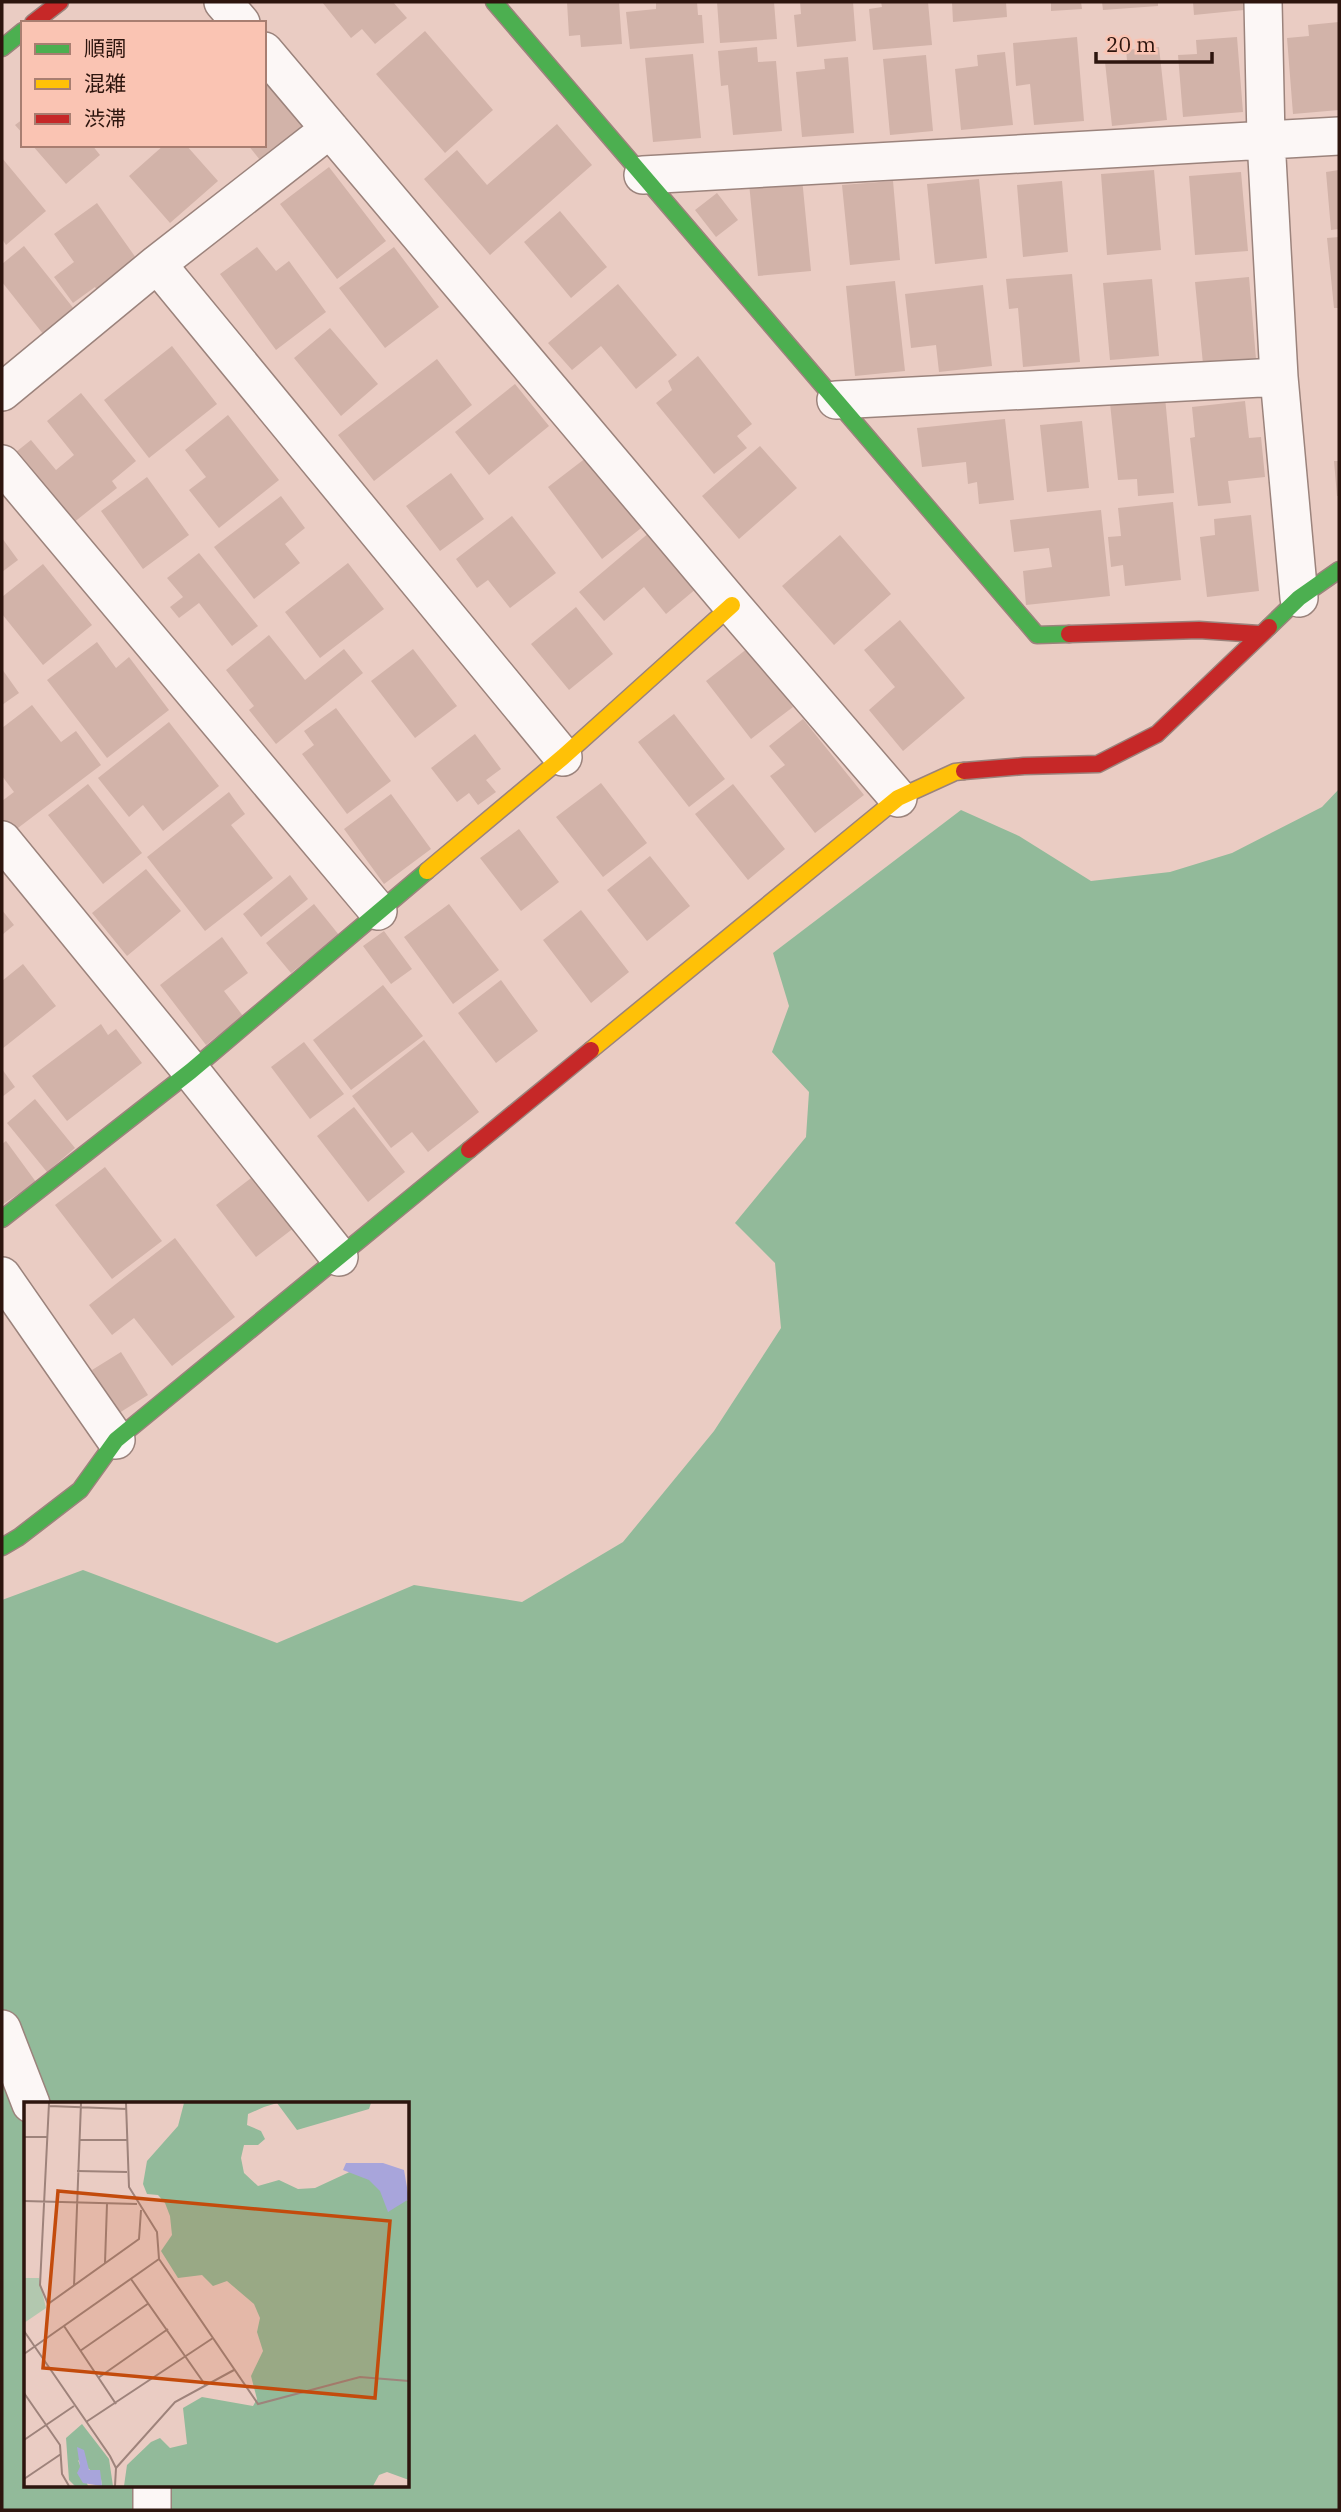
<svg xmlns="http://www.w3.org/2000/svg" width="1341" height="2512" viewBox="0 0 1341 2512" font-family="'IBM Plex Serif','Noto Sans JP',serif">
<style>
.forest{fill:#92ba9a;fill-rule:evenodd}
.building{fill:#d2b3a9}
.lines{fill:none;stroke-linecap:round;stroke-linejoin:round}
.street-casing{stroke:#9b837c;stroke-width:40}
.fast-casing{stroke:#9b837c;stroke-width:19}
.slow-casing{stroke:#9b837c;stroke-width:19}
.jam-casing{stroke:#9b837c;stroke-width:19}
.street{stroke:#fcf7f6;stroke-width:37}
.fast{stroke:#4caf50;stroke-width:16}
.slow{stroke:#ffc107;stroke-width:16}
.jam{stroke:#c62828;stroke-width:16}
.inset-road{fill:none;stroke:#9e837b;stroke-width:2}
.view{fill:#c34b0c;fill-opacity:0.15;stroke:#c34b0c;stroke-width:3.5}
.inset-edge{fill:none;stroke:#2d150e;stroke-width:3.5}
</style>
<rect width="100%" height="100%" fill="#eaccc3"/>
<path class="forest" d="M1339,789v1721h-1337v-910l81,-30 194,73 137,-58 108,17 101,-60 91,-111 67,-103 -6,-65 -40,-40 71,-86 3,-45 -37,-40 17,-46 -16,-53 188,-143 58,26 72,45 79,-9 62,-19 90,-46zM26,2104h382v382h-382z"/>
<path class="building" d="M322,2h71l14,16 -32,26 -13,-15 -11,9z
M567,2h52l3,42 -41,3 -1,-12 -11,1z
M656,2h41l1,13h4l2,28 -74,6 -4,-37 30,-3z
M717,2h57l3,37 -57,4z
M800,2h53l3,39 -59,6 -3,-32 7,-1z
M881,2h47l4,43 -59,5 -4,-41 13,-2z
M952,2h54l1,15 -54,5z
M1051,2h30l1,7 -31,2z
M1102,2h56v4l-55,4z
M1193,2h50l1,8 -50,5z
M1339,22v88l-46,4 -6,-76 22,-2 -1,-11z
M425,31l68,79 -48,43 -69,-79z
M1077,37l7,84 -50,4 -4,-41 -14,2 -3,-43z
M1237,37l6,75 -60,5 -5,-62 19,-1 -1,-14z
M757,47l1,15 18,-1 6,70 -49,4 -5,-50 -7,1 -3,-35z
M1159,47l8,73 -55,6 -7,-64 22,-2 -1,-10z
M1005,52l8,73 -52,5 -6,-61 23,-3 -1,-11z
M693,54l8,84 -48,4 -8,-84z
M926,55l7,76 -43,4 -7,-76z
M848,57l6,76 -52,4 -6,-65 29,-3 -1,-10z
M264,66l45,57 -49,37 -12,-15h16z
M23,119v15l-8,-9z
M557,124l35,41 -102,90 -66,-76 33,-29 30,35z
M32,145h60l8,10 -34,29z
M164,145h22l32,36 -48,42 -41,-47z
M2,158l44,53 -40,34 -4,-6z
M329,167l57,74 -49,38 -57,-75z
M1154,170l7,80 -54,5 -6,-81z
M1339,170v59l-8,1 -5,-58z
M1241,172l7,79 -53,4 -6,-79z
M802,178l9,93 -53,5 -9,-93z
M979,179l8,79 -52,6 -8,-80z
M893,181l7,79 -50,5 -8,-80z
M1062,181l6,71 -45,5 -6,-72z
M717,193l21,27 -22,17 -21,-27z
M97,203l44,62 -41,30 -5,-8 -22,16 -19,-26 20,-15 -20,-28z
M560,211l47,56 -36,31 -47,-56z
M1339,237v71h-5l-7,-70z
M24,246l58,73 -31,25 -49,-62v-18z
M257,247l19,24 13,-10 37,51 -50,38 -56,-76z
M394,247l45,60 -54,41 -46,-60z
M1072,274l8,88 -57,5 -5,-59 -9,1 -3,-30z
M1249,277l7,82 -53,5 -8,-82z
M1152,279l7,77 -49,4 -7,-77z
M895,281l10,90 -50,5 -9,-90z
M618,284l59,71 -41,34 -35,-43 -29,24 -24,-27z
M983,285l9,81 -53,6 -3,-27 -25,3 -6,-54z
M330,328l48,56 -37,32 -47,-58z
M172,346l45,58 -68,54 -45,-58z
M698,356l54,68 -15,12 10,12 -33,26 -58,-71 16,-13 -4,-9z
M437,359l35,46 -98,76 -36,-46z
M515,384l34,42 -60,49 -34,-43z
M81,393l55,68 -24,20 5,7 -54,43 -57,-71 25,-20 25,30 18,-15 -27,-34z
M1165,397l9,96 -36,3 -1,-17 -19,1 -8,-77z
M1245,401l4,37 12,-1 4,40 -37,4 3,22 -33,3 -8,-68 5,-1 -3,-30z
M228,415l51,65 -60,48 -30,-38 17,-13 -21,-27z
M1005,419l9,81 -35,4 -2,-22 -9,2 -2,-22 -44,5 -5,-39z
M1082,421l7,67 -42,4 -7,-67z
M760,446l37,42 -58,51 -37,-43z
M591,454l54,71 -43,34 -54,-72z
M1334,461h5v35h-2z
M451,473l33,46 -44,32 -34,-45z
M147,477l42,58 -46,34 -42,-58z
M281,496l24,32 -20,16 15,19 -46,36 -40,-52z
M1173,502l8,78 -56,6 -2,-21 -12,2 -3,-30 13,-1 -3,-28z
M1101,510l9,86 -84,9 -3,-34 29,-4 -3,-19 -35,4 -4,-32z
M1251,515l8,76 -52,6 -7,-60 15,-2 -1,-16z
M512,516l44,57 -46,35 -22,-28 -11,8 -21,-29z
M650,532l47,56 -31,26 -22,-27 -40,34 -25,-29z
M840,535l51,59 -57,51 -52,-59z
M2,538l16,22 -16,12z
M199,553l59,73 -26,20 -33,-43 -20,15 -9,-11 13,-10 -16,-19z
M348,563l36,46 -64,49 -35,-46z
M43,564l49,61 -49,40 -41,-51v-17z
M576,607l37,47 -44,36 -38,-46z
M900,620l65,78 -62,53 -34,-41 26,-23 -31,-37z
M269,635l36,45 39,-31 19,24 -87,71 -27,-34 5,-4 -28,-36z
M97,642l19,26 13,-11 40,53 -62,48 -60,-78z
M748,648l45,59 -42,32 -45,-58z
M413,649l44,57 -42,32 -44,-57z
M2,669l17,24 -17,12z
M32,705l29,37 15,-11 25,34 -91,69 -8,-11v-22l12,-9 -12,-16v-48z
M336,708l55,73 -44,33 -45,-60 12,-9 -10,-14z
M674,714l51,65 -36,28 -51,-65z
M803,719l61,76 -49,38 -45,-57 15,-11 -16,-19z
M169,722l50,64 -56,45 -20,-26 -14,12 -31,-39z
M475,734l26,35 -15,11 10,12 -18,13 -9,-12 -12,9 -26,-34z
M601,783l46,60 -44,34 -47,-60z
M88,784l54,69 -39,31 -55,-69z
M733,784l52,65 -37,31 -53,-66z
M229,792l16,22 -14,11 42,53 -68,53 -58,-74z
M391,794l40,55 -47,35 -40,-55z
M519,829l40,53 -38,29 -41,-53z
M650,856l40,50 -43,35 -40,-51z
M146,869l35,42 -54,45 -35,-43z
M290,875l18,24 -47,38 -18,-23z
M314,904l25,31 -48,38 -25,-30z
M449,904l50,66 -46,34 -49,-67z
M2,910l12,15 -12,10z
M581,910l48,62 -38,31 -48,-63z
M384,931l28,38 -21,15 -28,-38z
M222,937l26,36 -24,18 19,25 -37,29 -46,-60z
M23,964l33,42 -54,43v-68z
M501,980l37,51 -42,32 -38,-50z
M383,985l40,51 -72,54 -38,-50z
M101,1024l7,11 8,-6 26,34 -75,58 -35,-45z
M424,1040l55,72 -51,40 -16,-20 -21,16 -39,-52z
M304,1042l40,52 -34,25 -39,-52z
M2,1069l13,18 -13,10z
M35,1099l40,49 -28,24 -40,-49z
M354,1107l51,65 -37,30 -51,-66z
M6,1141l30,41 -34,23v-61z
M105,1167l57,74 -50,38 -57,-74z
M259,1172l40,52 -43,33 -40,-52z
M175,1238l60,79 -63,49 -38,-48 -22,17 -23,-30z
M121,1352l27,43 -29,18 -27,-43z"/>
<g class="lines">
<g class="street-casing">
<path id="street" d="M223,2l18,21
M1263,2l3,137 13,238 20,221
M264,51l468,554 166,193
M643,175l696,-39
M157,264l406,493
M2,392l155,-128 173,-135
M836,400l443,-23
M2,464l376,447
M2,840l189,231 148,186
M2,1276l114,164
M2,2029l29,75
M152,2486v24"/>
</g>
<g class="fast-casing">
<path id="fast" d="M494,2l543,633 32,-1
M2,48l21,-17
M1269,627l30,-29 40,-28
M2,1219l189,-148 236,-200
M2,1547l17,-10 61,-47 36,-50 353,-290"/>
</g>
<g class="slow-casing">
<path id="slow" d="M427,871l136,-114 169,-152
M591,1050l307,-252 57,-26 9,-1"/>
</g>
<g class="jam-casing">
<path id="jam" d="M33,23l27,-21
M1069,634l130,-4 60,4
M964,771l60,-5 74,-2 59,-30 112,-107
M469,1150l122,-100"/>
</g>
<use href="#street" class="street"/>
<use href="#fast" class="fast"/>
<use href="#slow" class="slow"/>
<use href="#jam" class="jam"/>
</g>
<g transform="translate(24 2102)">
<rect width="385" height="385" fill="#eaccc3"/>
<path d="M0,176h15l7,30 -22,15z" fill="#b2c8af"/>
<path d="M160,1h187l-2,6 -72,21 -20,-27 -13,4 -16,7 -1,11 14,6 4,8 -7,6h-14l-3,13 3,15 14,13 21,-6 19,9 17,-1 41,-19 39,13 14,21v277l-22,-8 -8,3 -6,11h-249l3,-21 24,-23 9,-4 10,10 17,-4 -4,-36 19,-11 51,9 4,-7 -6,-23 12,-25 -6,-19 3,-14 -6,-14 -27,-23 -14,5 -11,-11 -24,3 -17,-27 11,-16 -2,-19 -5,-13 -7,-8 -11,-1 -4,-10 4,-23 31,-35zM58,322l27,35 4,27h-11l-1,-7 -23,-19 10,26h-13l-6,-6 -3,-42z" fill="#92ba9a"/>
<path d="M322,61h37l21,7 5,29 -21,13 -8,-21 -11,-11 -26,-10zM53,345l7,3 5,20h11l2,16 -19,-3 -6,-10 3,-6z" fill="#a8a5db"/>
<path class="inset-road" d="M25,1l-9,182 8,19 91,-65 2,-29M102,1l3,84 28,45 2,27 99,145 102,-27 49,4M25,4l78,3M0,35h23M55,38h48M53,69l50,1M0,99l113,3M81,161l2,-59M107,177l75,107M50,184l7,-183M40,224l52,78M0,229l86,125 6,12 -1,18M56,249l69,-48M0,252l135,-95M74,276l70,-49M0,291l36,52 2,29 7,12M62,320l127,-84M0,338l50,-34M92,366l59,-66 59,-32M0,377l37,-25"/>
<path class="view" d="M34,89l332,30 -15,177 -332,-30z"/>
<rect width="385" height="385" class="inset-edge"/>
</g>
<rect width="1341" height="2512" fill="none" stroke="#2d150e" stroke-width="7"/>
<rect x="21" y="21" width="245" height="126" fill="#fac4b3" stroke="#a87e71" stroke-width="2"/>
<rect x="35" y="44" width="35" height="10" fill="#4caf50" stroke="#a87e71" stroke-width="2"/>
<text x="84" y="56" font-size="21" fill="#2d150e">順調</text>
<rect x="35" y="79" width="35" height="10" fill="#ffc107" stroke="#a87e71" stroke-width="2"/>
<text x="84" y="91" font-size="21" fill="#2d150e">混雑</text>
<rect x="35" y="114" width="35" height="10" fill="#c62828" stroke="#a87e71" stroke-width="2"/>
<text x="84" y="126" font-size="21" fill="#2d150e">渋滞</text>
<path d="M1096 52v10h116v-10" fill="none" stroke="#2d150e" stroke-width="3.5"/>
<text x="1106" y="52" font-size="21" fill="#2d150e" stroke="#fac4b3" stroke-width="5" paint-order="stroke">20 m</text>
</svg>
